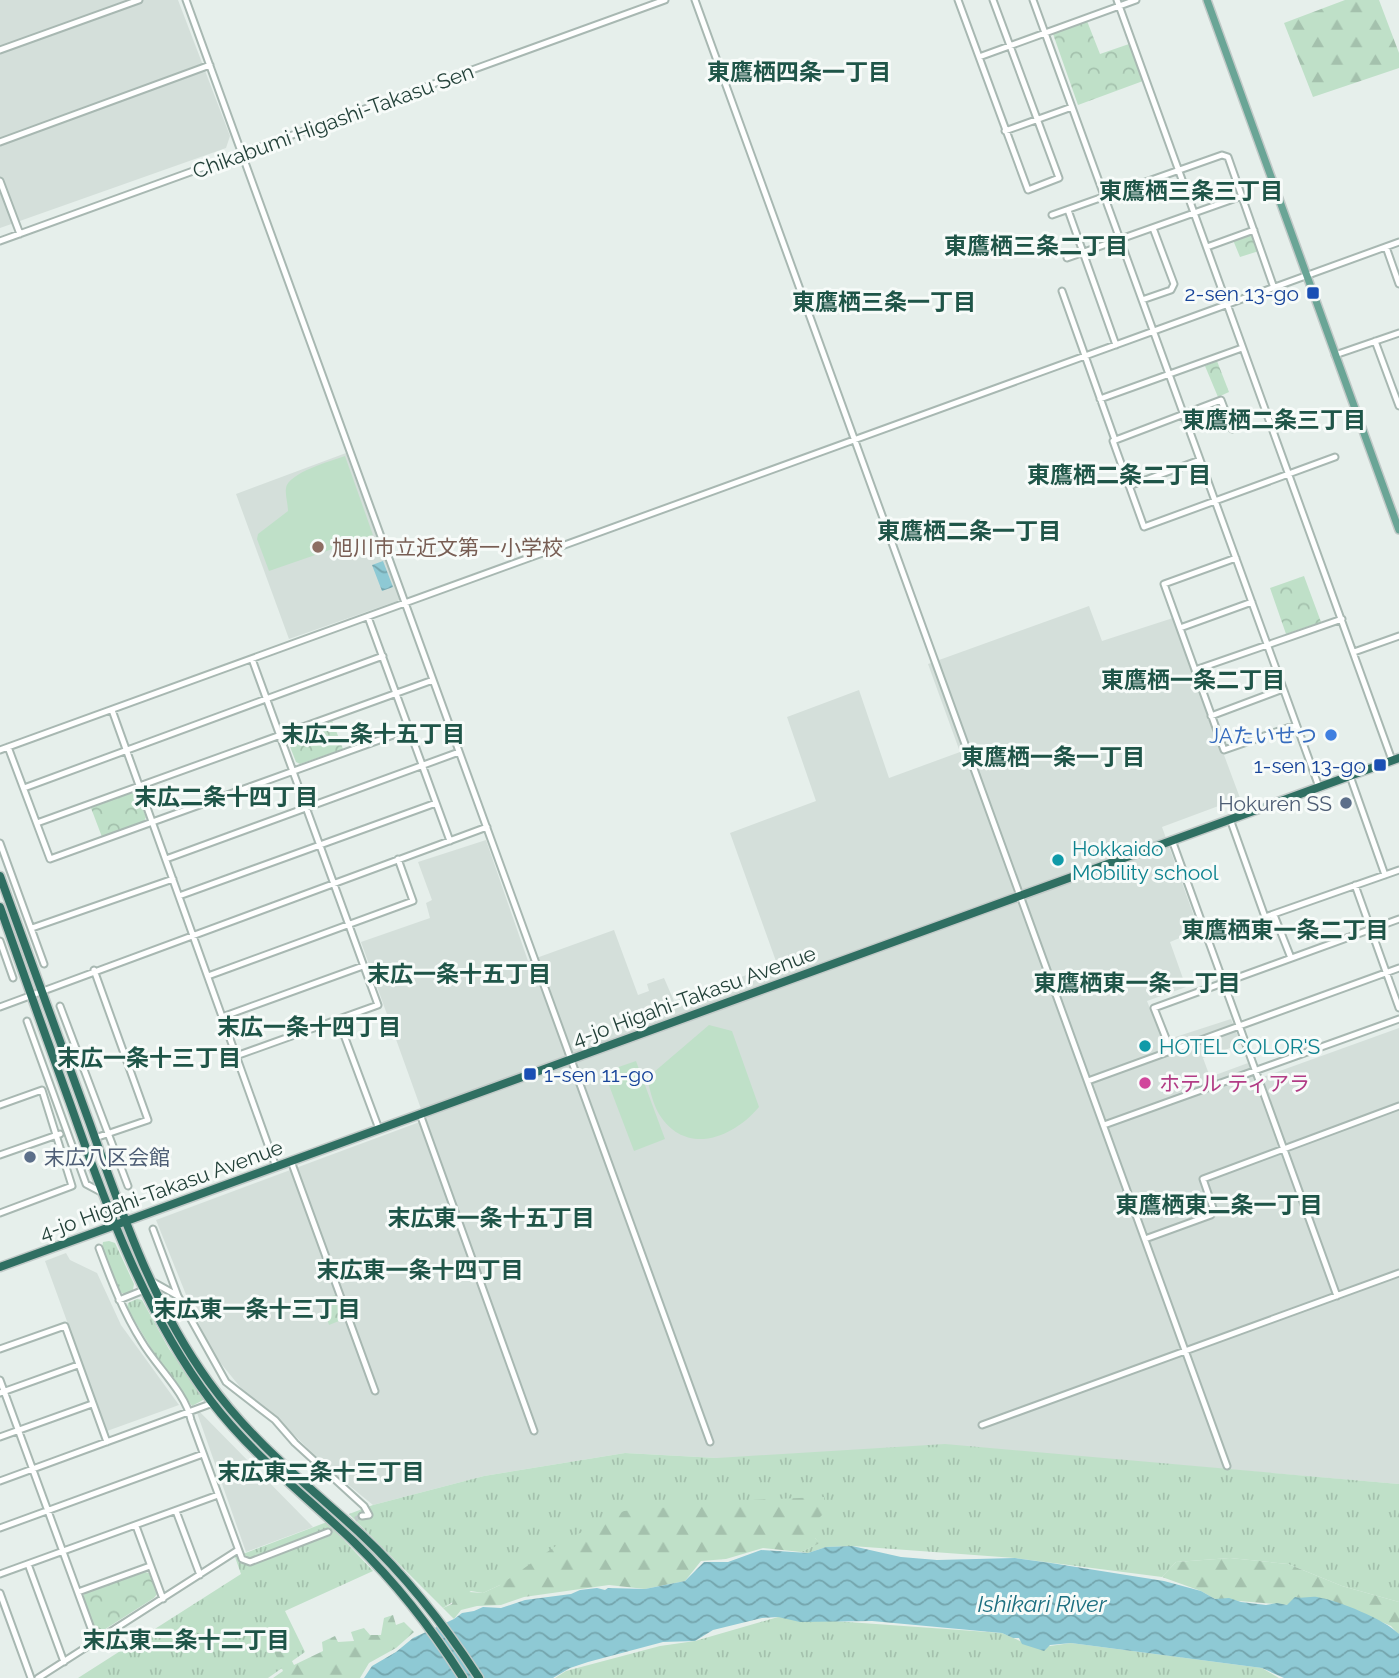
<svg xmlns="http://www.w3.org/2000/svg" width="1399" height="1678" viewBox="0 0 1399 1678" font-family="Raleway,'Noto Sans JP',sans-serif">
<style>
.built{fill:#d4dfda}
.grass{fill:url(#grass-tufts)}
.forest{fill:url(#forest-firs)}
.park{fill:url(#park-crowns)}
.pitch{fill:#bfe0c8}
.water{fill:url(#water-waves)}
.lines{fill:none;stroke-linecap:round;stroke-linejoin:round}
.minor-tunnel{stroke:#bfccc8;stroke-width:5;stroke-dasharray:5 2.5;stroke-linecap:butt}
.minor-casing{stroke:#a8b8b2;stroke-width:9}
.major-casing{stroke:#c2cac8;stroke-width:10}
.highway-casing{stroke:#c2cac8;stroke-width:11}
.minor{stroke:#fff;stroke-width:5}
.major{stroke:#6aa596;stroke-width:7}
.highway{stroke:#2f6f62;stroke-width:8}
.transit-dot{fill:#1a4fb4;stroke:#f7fbf9;stroke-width:2.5}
.education-dot{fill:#8d6e63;stroke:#f7fbf9;stroke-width:2.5}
.shop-dot{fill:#3f7fe0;stroke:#f7fbf9;stroke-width:2.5}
.service-dot{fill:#5c6f8a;stroke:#f7fbf9;stroke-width:2.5}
.culture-dot{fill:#0f9aa8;stroke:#f7fbf9;stroke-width:2.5}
.hotel-dot{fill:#d1479c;stroke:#f7fbf9;stroke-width:2.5}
.labels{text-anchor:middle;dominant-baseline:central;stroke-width:6;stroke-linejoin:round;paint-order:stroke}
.street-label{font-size:21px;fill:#24423a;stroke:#f7fbf9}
.transit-label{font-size:21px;fill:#164399;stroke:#f7fbf9;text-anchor:end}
.education-label{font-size:21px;fill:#785e54;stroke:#f7fbf9;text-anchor:start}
.shop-label{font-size:21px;fill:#366cbe;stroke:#f7fbf9;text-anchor:end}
.service-label{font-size:21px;fill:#4e5e75;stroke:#f7fbf9;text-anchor:end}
.culture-label{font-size:21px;fill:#0d838f;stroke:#f7fbf9;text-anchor:start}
.hotel-label{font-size:21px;fill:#b23c85;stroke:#f7fbf9;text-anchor:start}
.neighbourhood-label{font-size:23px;font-weight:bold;fill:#1f5548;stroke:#f7fbf9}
.water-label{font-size:23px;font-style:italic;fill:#1c6f80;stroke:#f7fbf9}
</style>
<defs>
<pattern id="grass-tufts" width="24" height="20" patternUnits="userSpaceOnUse" patternTransform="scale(1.75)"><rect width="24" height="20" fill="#bfe0c8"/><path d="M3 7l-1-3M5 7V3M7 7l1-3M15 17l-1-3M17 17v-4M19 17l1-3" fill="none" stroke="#a4c1ad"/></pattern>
<pattern id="forest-firs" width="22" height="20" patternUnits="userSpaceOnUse" patternTransform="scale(1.75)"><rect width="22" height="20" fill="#bfe0c8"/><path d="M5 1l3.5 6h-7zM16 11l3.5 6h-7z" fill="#a4c1ad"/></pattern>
<pattern id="park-crowns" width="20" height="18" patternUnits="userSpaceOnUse" patternTransform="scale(1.75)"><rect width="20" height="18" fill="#bfe0c8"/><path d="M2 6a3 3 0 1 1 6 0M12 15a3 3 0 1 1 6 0" fill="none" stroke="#a4c1ad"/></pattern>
<pattern id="water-waves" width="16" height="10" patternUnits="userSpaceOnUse" patternTransform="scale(1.75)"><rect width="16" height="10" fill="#8ec9d4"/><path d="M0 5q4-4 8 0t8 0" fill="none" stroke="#74a5ad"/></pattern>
</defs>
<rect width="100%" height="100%" fill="#e6efeb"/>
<path class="built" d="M0,0h178l52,136 -4,12 -226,80z
M346,453l54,147 -111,39 -53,-145z
M1089,606l13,35 71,-23 67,180 -78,29 37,103 -29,12 16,45 -39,14 16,40 68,-22 10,25 -38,14 7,19 38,-14 7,17 144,-52v456l-281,-24 -401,-2 -92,-5 -141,23 -111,29 -44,-36 -43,-42 -41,-34 -31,-38 -23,-48 -35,-87 269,-100 -64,-178 69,-24 -4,-15 6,-3 -14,-38 68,-22 42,121 86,-31 24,65 11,-4 -2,-7 17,-6 10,23 103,-37 -47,-131 86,-32 -29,-84 72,-27 30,88 71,-26 -32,-88z
M66,1253l4,7 27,13 24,52 58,80 -72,26 -62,-170z
M195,1407l118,120 -67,25z"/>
<path class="grass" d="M109,1241l6,2 19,41 -1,6 -9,4 -4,-2 -18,-45 1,-5z
M137,1299l5,1 27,49 36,50 -13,7 -32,-43 -33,-55 1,-5z
M945,1444l454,40v118l-57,-16 -54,-22 -58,-6 -54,4 -14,15 -147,-19 -163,-12 -26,1 -18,6 -7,-1 18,-9 -4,-5 -315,47 -17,8 -12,-2 -28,17 -94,-94 24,-9 111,-29 141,-23 92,5z
M327,1522l46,49 -88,40 20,41 -37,26h-190l163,-104 -6,-17z
M778,1617l224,16 34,15 35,-5 191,25 17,10h-724l11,-7 94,-25 35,-5z"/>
<path class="forest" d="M1345,0h34l20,53v15l-86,29 -29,-74z
M824,1497l1,15 -9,9 4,9 -5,8 5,5 -19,9 -38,-4 -37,11 -25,2 -16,20 -40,8 -36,-4 -85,12 -23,8 -24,1 -16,4 -7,9 -11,-11 9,-4 3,-13 28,2 17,-8 60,-42 64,-32 127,-11z
M1230,1558l58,6 54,22 57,16v33l-8,-9 -61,-26 -42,5 -73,-6 -14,-8 -39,-14 14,-15z
M393,1615l3,10 8,-3 10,10 -18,16 -27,15 -9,15h-87l10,-7 -21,-46 9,-5 23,45 29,-14 -1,-9 13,-6 3,6 16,-1 -3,-9 13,-4 6,7h11l3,-17z"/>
<path class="park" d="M1087,21l13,33 29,-10 14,37 -65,24 -25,-71z
M1249,235l4,2 6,14 -19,6 -7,-17z
M1217,361l12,31 -11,5 -13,-31z
M1304,576l17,46 -35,12 -16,-46z
M332,720l11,29 -43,15 -4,-2 -9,-23 2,-4z
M133,792l4,2 9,23 -2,5 -42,15 -11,-29z
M335,1295l9,24 -15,6 -8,-25z
M145,1572l4,1 8,21 -3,4 -55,35 -4,-2 -12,-34 2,-4z"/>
<path class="pitch" d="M345,456l28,79 -104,36 -12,-32 1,-5 30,-23c0,-7 -3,-16 -2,-23 2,-15 45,-27 59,-32z
M709,1025l23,6 27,76c-26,31 -73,50 -100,7 -6,-10 -9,-24 -12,-36z
M636,1061l29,78 -31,12 -30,-79z"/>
<path class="water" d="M383,561l10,26 -11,4 -10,-26z
M852,1546l49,11 36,3 78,-2 36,5 113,18 37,10 14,8 14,-1 12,4 25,3 11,-2 10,2 8,-8c7,2 15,-1 22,0 22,4 67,22 82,37v44h-115l-22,-10 -191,-25 -21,2 -6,6 -22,-7 -3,-6h-6l-11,-5 -130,-12 -72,1 -22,-5 -16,1 -49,12 -18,11 -32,1 -75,20 -18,6 -17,10h-189l8,-12 24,-14 17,-14 41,-19 8,-6 12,-2 9,-4 18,1 24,-8 46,-6 9,-4 17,-2 8,2 3,-2 37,1 40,-8 19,-19h24l33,-12 47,3 18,-6z"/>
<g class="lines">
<path class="minor-tunnel" d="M328,1532l34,-16"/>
<g class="minor-casing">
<path id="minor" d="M186,0l524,1442
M695,0l532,1466
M958,0l70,190 31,-12 -66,-178
M1033,0l286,787
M1117,0l275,760
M0,50l139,-50
M979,57l157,-57
M1005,131l67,-24
M0,142l210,-77
M0,181l20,53
M1068,210l48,135
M1052,215l170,-60 6,2 46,131
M0,241l665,-241
M1207,247l47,-17
M1386,247l13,37
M1067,258l175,-62
M1062,291l53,149
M1142,300l29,-10 3,-6 -21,-56
M1375,341l24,65
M1335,355l64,-22
M1100,399l142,-51
M1232,429l-11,-29 -108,41 31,86 191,-70
M1129,486l71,-26
M1236,558l-72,26 60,166 72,-25
M368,617l82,224
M1180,628l72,-26
M1354,652l45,-16
M1195,670l147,-51
M112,710l164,457
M1211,716l72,-27
M8,747l42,112 360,-130
M0,750l1399,-508
M1350,776l35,99
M24,788l359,-132
M1230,819l35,98 134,-47
M37,823l396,-143
M1172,840l165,456
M0,843l44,121
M166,859l293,-107
M1355,885l44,123
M179,896l257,-93
M1274,915l17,43
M32,928l141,-49
M0,941l13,37
M94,970l54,150 -53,18
M208,976l205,-75 -15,-42
M60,1006l68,180
M0,1007l487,-180
M222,1017l141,-51
M338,1019l41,110
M27,1021l59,163 15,8
M1171,1051l-17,-43 245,-89
M236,1056l142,-51 -126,-346
M1088,1081l311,-113
M0,1105l42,-15 30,96 -72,27
M420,1114l114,317
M1104,1125l295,-106
M0,1155l60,-21
M291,1161l84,230
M153,1229l25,67 48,86 49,38 20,23 69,63 5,9 -7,1
M1145,1239l66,-24 2,-7 -10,-29 196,-73
M99,1248c12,32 24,64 43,94 14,24 44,51 49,78l51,139 8,3 78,-30
M153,1282l25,14
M119,1300l25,-10
M0,1349l65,-23 42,116
M0,1380l96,262
M0,1393l78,-28
M982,1425l417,-152
M0,1437l92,-33
M0,1481l213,-78
M176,1511l24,64
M136,1526l27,73
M0,1528l203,-74
M28,1564l36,98
M0,1574l218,-79
M78,1592l72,-26
M0,1593l31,85
M38,1678l200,-128"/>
</g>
<g class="major-casing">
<path id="major" d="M1207,0l192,530"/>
</g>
<g class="highway-casing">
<path id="highway" d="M0,876c30,83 60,166 90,248 32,90 63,181 119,258 44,61 99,103 153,153 45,42 83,91 117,143
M0,907c23,66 47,133 71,199 36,103 74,207 140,295 41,54 94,94 143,141 41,40 78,87 109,136
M0,1267l1399,-509"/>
</g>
<use href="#minor" class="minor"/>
<use href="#major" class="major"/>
<use href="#highway" class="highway"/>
</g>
<g class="transit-dot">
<rect x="1306" y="286" width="14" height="14" rx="3.5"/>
<rect x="1373" y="758" width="14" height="14" rx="3.5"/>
<rect x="523" y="1067" width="14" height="14" rx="3.5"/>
</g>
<circle class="education-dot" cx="318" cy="547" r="7"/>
<circle class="shop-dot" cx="1331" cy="735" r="7"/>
<g class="service-dot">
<circle cx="1346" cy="803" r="7"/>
<circle cx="30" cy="1157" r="7"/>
</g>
<g class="culture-dot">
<circle cx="1058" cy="860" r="7"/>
<circle cx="1145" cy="1046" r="7"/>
</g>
<circle class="hotel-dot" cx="1145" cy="1083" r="7"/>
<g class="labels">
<g class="street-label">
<text transform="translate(333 121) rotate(-20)">Chikabumi Higashi-Takasu Sen</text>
<text transform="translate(694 996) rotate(-20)">4-jo Higahi-Takasu Avenue</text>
<text transform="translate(161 1190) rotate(-20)">4-jo Higahi-Takasu Avenue</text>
</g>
<g class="transit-label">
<text x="1299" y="293">2-sen 13-go</text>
<text x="1366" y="765">1-sen 13-go</text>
<text x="544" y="1074" text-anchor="start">1-sen 11-go</text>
</g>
<g class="education-label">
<text x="332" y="547">旭川市立近文第一小学校</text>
</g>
<g class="shop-label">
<text x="1317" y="735">JAたいせつ</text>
</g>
<g class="service-label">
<text x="1332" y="803">Hokuren SS</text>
<text x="44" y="1157" text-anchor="start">末広八区会館</text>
</g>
<g class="culture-label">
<text x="1072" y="848">Hokkaido<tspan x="1072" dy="24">Mobility school</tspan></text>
<text x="1159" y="1046">HOTEL COLOR'S</text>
</g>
<g class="hotel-label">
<text x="1159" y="1083">ホテル ティアラ</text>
</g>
<g class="neighbourhood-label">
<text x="799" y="71">東鷹栖四条一丁目</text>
<text x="1191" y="190">東鷹栖三条三丁目</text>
<text x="1036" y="245">東鷹栖三条二丁目</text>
<text x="884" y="301">東鷹栖三条一丁目</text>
<text x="1274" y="419">東鷹栖二条三丁目</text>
<text x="1119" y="474">東鷹栖二条二丁目</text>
<text x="969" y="530">東鷹栖二条一丁目</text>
<text x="1193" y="679">東鷹栖一条二丁目</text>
<text x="373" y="733">末広二条十五丁目</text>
<text x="1053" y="756">東鷹栖一条一丁目</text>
<text x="226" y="796">末広二条十四丁目</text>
<text x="1285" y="929">東鷹栖東一条二丁目</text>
<text x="459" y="973">末広一条十五丁目</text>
<text x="1137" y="982">東鷹栖東一条一丁目</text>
<text x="309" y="1026">末広一条十四丁目</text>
<text x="149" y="1057">末広一条十三丁目</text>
<text x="1219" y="1204">東鷹栖東二条一丁目</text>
<text x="491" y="1217">末広東一条十五丁目</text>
<text x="420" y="1269">末広東一条十四丁目</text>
<text x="257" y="1308">末広東一条十三丁目</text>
<text x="321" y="1471">末広東二条十三丁目</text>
<text x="186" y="1639">末広東二条十二丁目</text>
</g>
<g class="water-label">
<text x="1042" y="1603">Ishikari River</text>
</g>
</g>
</svg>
